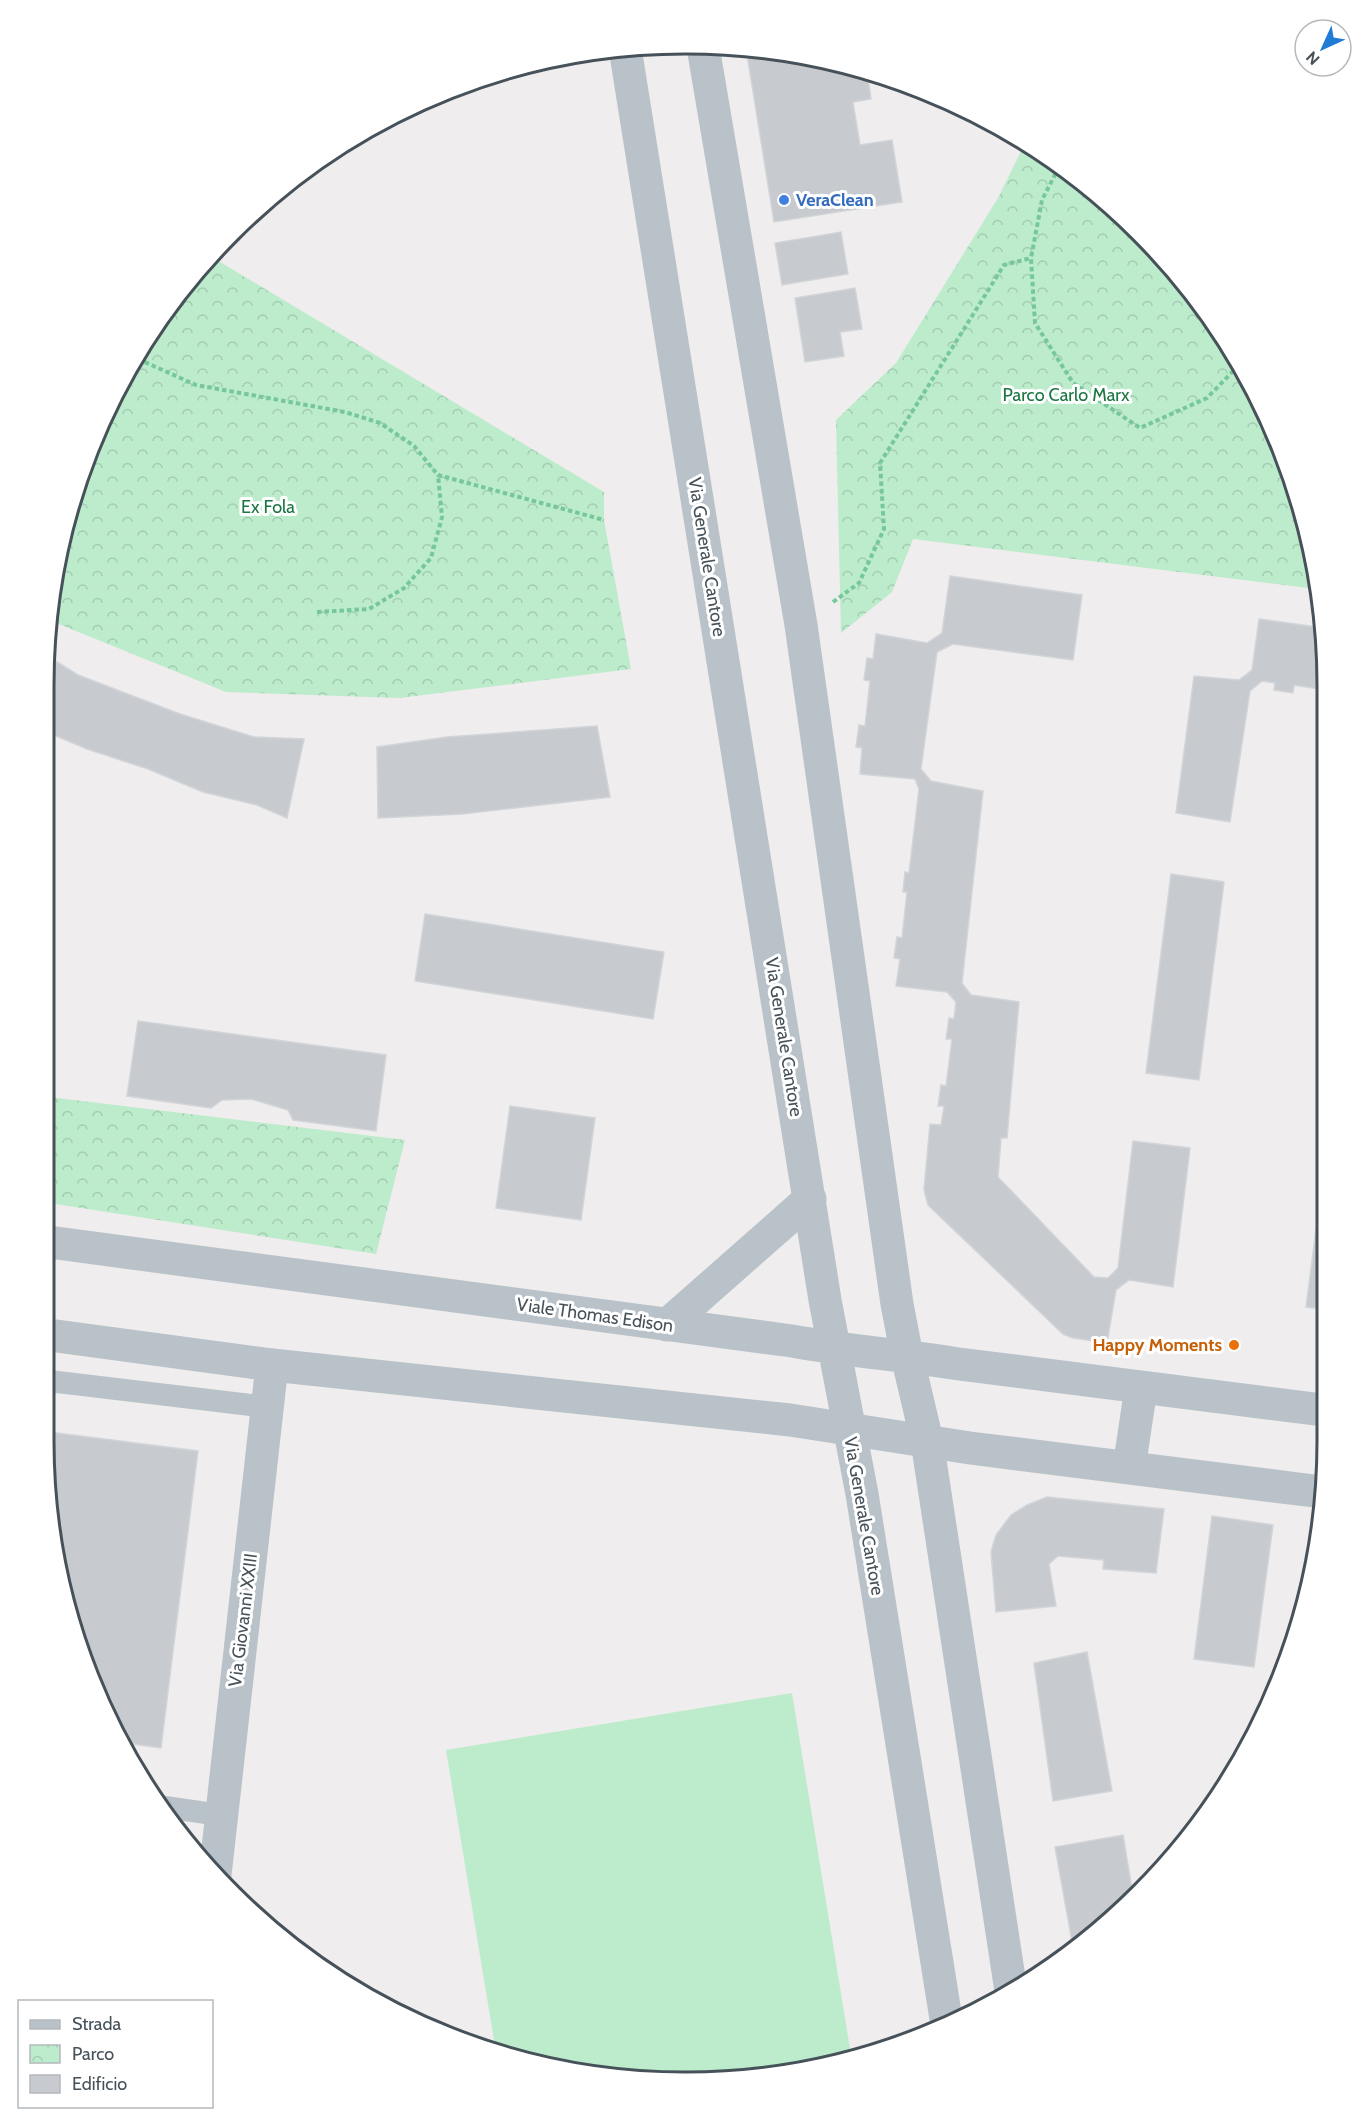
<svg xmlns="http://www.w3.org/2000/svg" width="1371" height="2126" viewBox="0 0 1371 2126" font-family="Cabin,sans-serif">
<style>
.park{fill:url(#park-crowns)}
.pitch{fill:#bceccb}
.building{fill:#c7cacf;stroke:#d1d4d8;stroke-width:1.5}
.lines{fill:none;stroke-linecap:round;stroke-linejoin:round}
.path{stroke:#76c89a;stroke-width:4;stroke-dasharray:4.5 3;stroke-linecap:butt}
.service{stroke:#b9c2c9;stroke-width:22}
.minor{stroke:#b9c2c9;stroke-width:33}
.tertiary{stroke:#b9c2c9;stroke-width:33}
.shop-dot{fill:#3f7fe0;stroke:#fff;stroke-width:2}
.food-dot{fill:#e8710a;stroke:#fff;stroke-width:2}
.labels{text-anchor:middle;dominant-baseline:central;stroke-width:6;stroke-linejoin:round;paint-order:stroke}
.shop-label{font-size:18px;font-weight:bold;fill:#366cbe;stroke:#fff;text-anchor:start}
.park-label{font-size:18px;fill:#1b7642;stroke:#fff}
.street-label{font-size:18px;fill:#465159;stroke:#fff}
.food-label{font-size:18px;font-weight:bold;fill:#c56008;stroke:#fff;text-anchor:end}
.rim{fill:none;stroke:#465159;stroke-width:3}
</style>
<defs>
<pattern id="park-crowns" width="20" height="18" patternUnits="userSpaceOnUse" patternTransform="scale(1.5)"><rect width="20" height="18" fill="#bceccb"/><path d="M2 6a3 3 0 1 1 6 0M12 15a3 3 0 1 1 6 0" fill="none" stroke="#a3ccb1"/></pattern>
</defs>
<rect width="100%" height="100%" fill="#efeded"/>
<path class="park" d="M1025,143l84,60 86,91 66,108 45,118 11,69 -404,-50 -21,53 -51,41 -5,-213 60,-57 102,-165z
M210,256l394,236v28l27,149 -232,29 -173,-6 -177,-72v-19l16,-82 45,-117 93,-140z
M49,1097l356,43 -29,114 -327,-51z"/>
<path class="pitch" d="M792,1693l60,368 -83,16 -125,4 -148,-29 -50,-302z"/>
<path class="building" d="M746,48l23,1 98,23 4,27 -18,3 7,43 32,-5 10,62 -128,20z
M841,232l7,42 -66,11 -7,-42z
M855,288l7,41 -22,3 4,24 -39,6 -10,-64z
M950,576l132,19 -9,65 -120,-16 -16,8 -16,117 10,12 52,10 -21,192 9,12 48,7 -12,136h-6l-3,39 96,100 14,1 10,-10 15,-127 57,7 -17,139 -44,-7 -13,10 -9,53 -34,-5 -10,-4 -135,-129 -4,-15 6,-66 11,1 3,-19h-6l3,-21 5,1 6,-47h-6l3,-21 5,1 2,-17 -9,-10 -51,-6 4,-27 -6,-1 3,-21 5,1 5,-46h-4l2,-20 4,1 10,-84 -4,-10 -55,-5 2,-26 -6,-1 3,-22 6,1 5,-45 -6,-1 3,-22 6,1 3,-25 51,9 15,-10z
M1259,619l65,9 2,16v46l-32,-5 -1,8 -19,-3 1,-7 -13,-2 -12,10 -20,131 -54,-9 18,-137 45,4 13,-10z
M49,657l29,18 102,39 74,23 50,2 -17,79 -30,-13 -54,-13 -55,-23 -61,-20 -38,-16z
M597,726l13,71 -148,17 -84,4 -1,-71 70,-10z
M1171,874l53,8 -25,198 -53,-7z
M425,914l239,38 -11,67 -238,-38z
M138,1021l248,34 -10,76 -83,-11 -5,-10 -37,-11 -29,1 -11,8 -84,-12z
M510,1106l85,12 -14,102 -85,-12z
M1324,1168l-1,141 -17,-2z
M49,1432l149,19 -37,297 -36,-5 -48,-96 -28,-122z
M1047,1497l117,12 -8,64 -53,-4 1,-9 -46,-4 -9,8 7,42 -60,6 -5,-60 5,-17 15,-20 16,-10z
M1212,1516l61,9 -19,142 -60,-8z
M1087,1652l25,139 -59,10 -19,-138z
M1123,1835l10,60 -60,52 -18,-100z"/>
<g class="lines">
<path class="path" d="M1059,167l-17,33 -11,58 4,65 38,60 67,45 67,-30 32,-33
M138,359l58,26 149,27 35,11 34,23 24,29 166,45
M833,602l26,-19 25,-54 -4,-66 124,-198 27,-7
M317,612l52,-3 35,-21 27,-30 11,-41 -4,-42"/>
<path class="service" d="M49,1381l218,26
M158,1806l62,9"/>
<path class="minor" d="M215,1875l57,-510"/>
<path class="tertiary" d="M703,47l98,578 96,679 10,52 20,85 84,550
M625,48l200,1252 37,194 85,531
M49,1242l743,99c55,10 111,14 167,23l364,46
M667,1325l143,-126
M49,1335l223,30 518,55 180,28 352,44
M1129,1468l12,-80"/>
</g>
<circle class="shop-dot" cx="784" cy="200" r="6"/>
<circle class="food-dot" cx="1234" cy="1345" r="6"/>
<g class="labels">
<g class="shop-label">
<text x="796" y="200">VeraClean</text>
</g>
<g class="park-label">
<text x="1066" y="395">Parco Carlo Marx</text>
<text x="268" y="507">Ex Fola</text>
</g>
<g class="street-label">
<text transform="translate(707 557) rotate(81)">Via Generale Cantore</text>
<text transform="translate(784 1037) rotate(81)">Via Generale Cantore</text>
<text transform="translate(595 1315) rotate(8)">Viale Thomas Edison</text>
<text transform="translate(864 1516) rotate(80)">Via Generale Cantore</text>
<text transform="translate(243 1620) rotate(-83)">Via Giovanni XXIII</text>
</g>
<g class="food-label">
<text x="1222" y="1345">Happy Moments</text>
</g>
</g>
<path d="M0 0H1371V2126H0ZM685 54H686A631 631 0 0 1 1317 685V1441A631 631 0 0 1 686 2072H685A631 631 0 0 1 54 1441V685A631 631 0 0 1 685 54Z" fill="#fff" fill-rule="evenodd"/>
<path class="rim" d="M685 54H686A631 631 0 0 1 1317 685V1441A631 631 0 0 1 686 2072H685A631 631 0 0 1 54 1441V685A631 631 0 0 1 685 54Z"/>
<rect x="18" y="2000" width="195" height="108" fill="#ffffff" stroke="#b5b9bd" stroke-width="1.5"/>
<rect x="30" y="2020" width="30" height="9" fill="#b9c2c9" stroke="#b5b9bd" stroke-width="1.5"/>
<text x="72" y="2030" font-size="18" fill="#465159">Strada</text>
<rect x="30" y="2045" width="30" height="18" fill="url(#park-crowns)" stroke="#b5b9bd" stroke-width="1.5"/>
<text x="72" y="2060" font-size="18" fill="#465159">Parco</text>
<rect x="30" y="2075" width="30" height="18" fill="#c7cacf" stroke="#b5b9bd" stroke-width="1.5"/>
<text x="72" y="2090" font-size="18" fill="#465159">Edificio</text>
<g transform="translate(1323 48) rotate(225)"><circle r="28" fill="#ffffff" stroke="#b5b9bd" stroke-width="1.5"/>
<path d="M0-4.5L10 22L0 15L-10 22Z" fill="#217cd5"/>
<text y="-9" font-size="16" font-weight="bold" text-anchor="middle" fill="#465159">N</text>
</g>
</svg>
